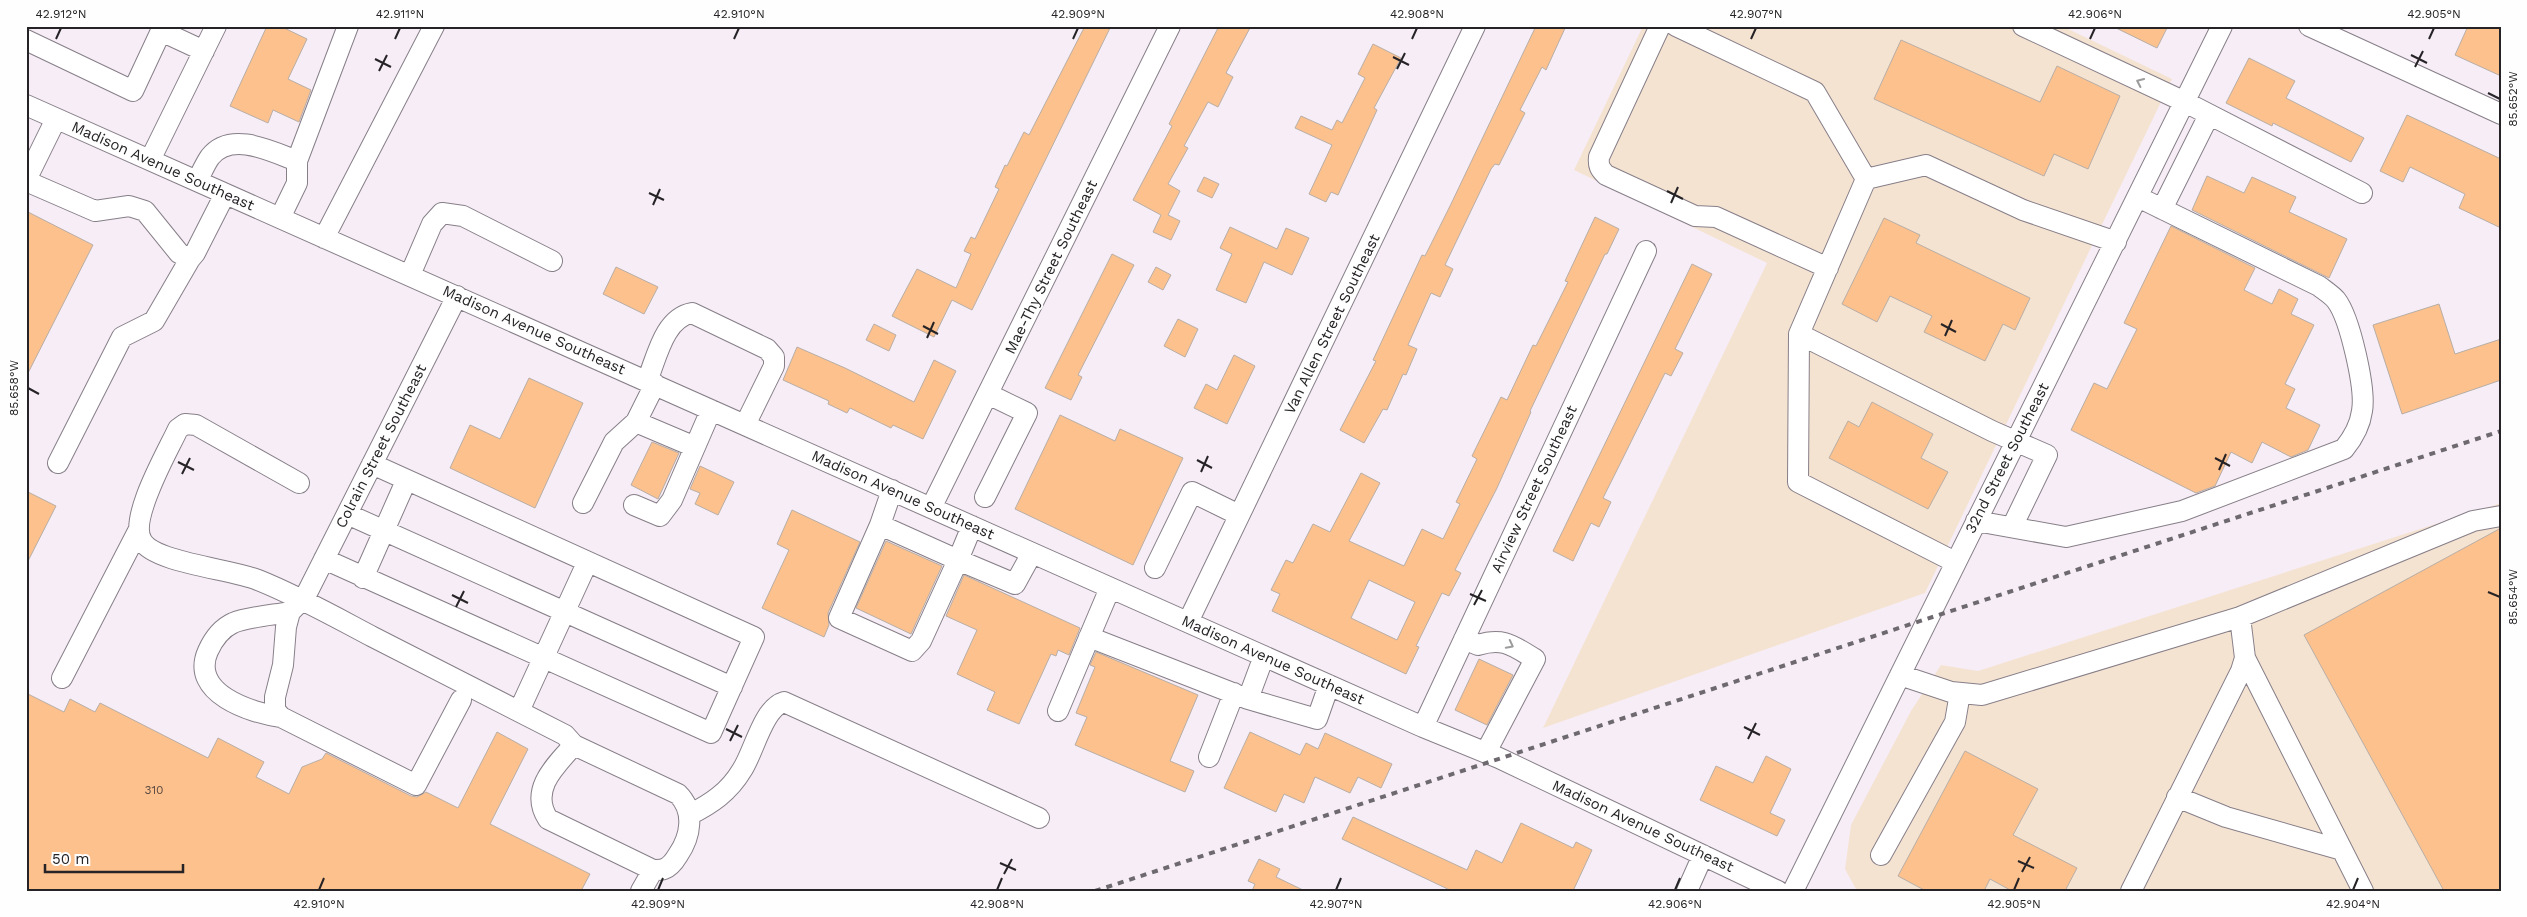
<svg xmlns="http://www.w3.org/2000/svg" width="2527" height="917" viewBox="0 0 2527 917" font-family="'Work Sans',sans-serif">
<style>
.industrial{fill:#f5e3d2}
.building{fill:#fdc18d;stroke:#b8aea6;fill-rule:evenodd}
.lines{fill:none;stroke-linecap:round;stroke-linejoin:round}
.minor-casing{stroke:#877f88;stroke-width:22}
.minor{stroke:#fff;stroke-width:20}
.rail{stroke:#6e696f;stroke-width:4;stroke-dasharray:6 6;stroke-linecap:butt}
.oneway{stroke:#9d9c9d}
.ticks{fill:none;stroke:#262326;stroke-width:2}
.labels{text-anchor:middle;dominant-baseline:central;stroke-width:4;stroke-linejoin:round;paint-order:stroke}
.number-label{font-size:12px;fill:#5c4a40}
.street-label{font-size:15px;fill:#262326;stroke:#fefefe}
.neatline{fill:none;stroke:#262326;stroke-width:2}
.ticks-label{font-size:12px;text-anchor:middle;fill:#262326}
</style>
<rect width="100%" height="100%" fill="#f6edf7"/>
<path class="industrial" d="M1643,26h419l110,53 -247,514 -382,135 224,-465 -193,-93z
M2501,503v388h-644l-12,-22 6,-44 60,-114 30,-46 37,6z"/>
<path class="building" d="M267,26h13l27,13 -19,40 23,11 -12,32 -26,-12 -5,13 -38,-17z
M1085,26h26l-139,284 -20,-10 -18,37 -42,-21 25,-47 39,19 15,-34 -7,-3 7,-14 4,2 24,-50 -4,-2 10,-22 2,1 17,-34 5,3z
M1219,26h32l-25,47 7,4 -15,30 -10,-5 -24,44 4,2 -20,36 12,7 -12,24 12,6 -9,19 -18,-8 8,-17 -28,-15 39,-74 -3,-2z
M1536,26h30l-20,44 -4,-3 -22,43 5,3 -26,52 -4,-1 -4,5 -46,96 8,4 -13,28 -9,-4 -23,52 9,4 -11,26 -3,-1 -16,36 -4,-1 -19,34 -24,-13 36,-69 -3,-1 49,-105 3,1 26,-52z
M2112,26h56l-11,22z
M2468,26h33v50l-46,-21z
M1901,40l139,62 17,-36 63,30 -32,73 -34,-15 -10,22 -170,-77z
M1373,44l28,14 -27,50 3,2 -39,85 -7,-3 -5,10 -17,-8 23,-49 -37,-17 6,-12 31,14 5,-10 5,3 23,-45 -7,-4z
M2249,58l46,23 -9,17 78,40 -13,24 -78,-39 -1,3 -46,-23z
M2407,115l94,44v69l-42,-20 6,-14 -55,-27 -7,15 -23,-11z
M2207,176l37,17 8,-16 44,20 -7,15 58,27 -18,39 -137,-68z
M1204,177l15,7 -7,14 -15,-7z
M26,211l67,34 -67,132z
M1595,217l24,12 -12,25h-2l-75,157 1,1 -34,76 -42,82 6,3 -12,23 -7,-3 -26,53 3,1 -13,27 -134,-63 8,-17 -9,-4 15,-30 7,3 20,-39 17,8 31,-59 19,10 -31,58 55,25 18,-37 21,10 17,-35 -4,-2 21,-43 -5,-3 29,-59 6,3 26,-55 3,1 32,-64 -3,-1zM1369,580l46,22 -18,38 -46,-22z
M1884,218l36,17 -4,8 114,55 -15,32 -12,-6 -18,37 -61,-29 8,-16 -42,-20 -13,26 -35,-18z
M2171,226l84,42 -11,22 28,14 7,-15 19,10 -7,15 23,11 -29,59 10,5 -9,19 34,17 -12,25 -17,7 -29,-15 -10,21 -21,-11 -16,34 -19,7 -125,-63 23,-47 13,6 30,-60 -13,-6z
M1230,227l47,22 9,-21 23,10 -17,37 -28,-13 -18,41 -30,-13 16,-36 -12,-6z
M1112,254l22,11 -56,110 4,2 -11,23 -26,-12z
M1692,264l20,10 -37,75 8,4 -12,23 -6,-3 -44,89 -18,36 8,4 -12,25 -8,-4 -18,38 -20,-10z
M616,267l42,20 -14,27 -41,-20z
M1156,267l15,8 -8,15 -15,-8z
M2439,304l16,50 46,-15v41l-99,34 -29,-89z
M1178,319l20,10 -13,28 -21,-11z
M874,324l22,11 -7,16 -23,-11z
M797,347l48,21 69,34 20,-42 22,11 -33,68 -30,-14 -2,3 -41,-20 -3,5 -19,-9 1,-3 -46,-21z
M1234,355l21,11 -28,58 -33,-16 12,-24 11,6z
M529,378l54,25 -48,105 -85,-40 20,-43 30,14z
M1872,402l61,32 -12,24 27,14 -20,37 -99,-51 19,-37 11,6z
M1060,415l55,26 5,-12 63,29 -50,107 -118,-56z
M652,442l27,11 -21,46 -27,-14z
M700,466l34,16 -16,33 -23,-11 5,-11 -10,-4z
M26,491l30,15 -30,59z
M792,510l68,32 -32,71 1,12 -5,12 -62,-29 27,-58 -12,-6z
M2501,528v363h-57l-140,-256z
M886,541l56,25 -31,68 -55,-26z
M964,575l116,53 -11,27 -11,-5 -2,6 -5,-2 -32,70 -32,-14 8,-18 -38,-18 20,-44 -31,-14z
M1096,652l102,43 -28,66 24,10 -9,21 -110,-47 12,-28 -11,-4 19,-46 -5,-2z
M1479,659l34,16 -26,50 -32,-15z
M26,693l38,19 6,-13 25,13 5,-9 108,55 10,-20 46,24 -8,15 33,17 13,-27 20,-8 4,-6 85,43 6,1 9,-5 32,16 39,-76 31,17 -38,75 100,50 -9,17h-555z
M1250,732l50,23 6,-12 12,6 7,-16 67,31 -11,24 -23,-11 -8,16 -35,-16 -11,26 -20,-9 -8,18 -52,-24z
M1965,751l73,38 -25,46 64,33 -12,23h-53l-22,-12 -6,12h-58l-28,-15z
M1766,756l25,13 -21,44 15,7 -8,16 -77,-36 16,-34 37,17z
M1353,817l114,53 9,-20 26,13 19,-40 52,25 3,-6 16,8 -19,41h-121l-110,-52z
M1259,859l21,10 -4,8 29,14h-53l3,-7 -7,-3z"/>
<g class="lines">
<g class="minor-casing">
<path id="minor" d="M1660,26l-61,131c-1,9 1,12 7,18l89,41 21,1 112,51
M1676,26l139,66 51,87
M2023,26l162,76 177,91
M2309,26l192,88
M26,40l107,51 28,-60 43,20
M26,105l1397,622 76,31 279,133
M150,160l66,-134
M26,180l30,-61
M26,181l69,30 34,-5 16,5 34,42 11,6 5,-6 30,-59
M197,181c4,-7 8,-17 13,-24 21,-27 63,-5 87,4
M2162,209l47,-94
M280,218l17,-35v-22l51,-135
M324,238l110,-212
M410,275l22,-51 10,-11 21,3 89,45
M457,296l-152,301 -15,15 -4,15 -3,38 -8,32v13l6,7 135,68 45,-85
M1799,334l193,97 55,24 -35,72
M647,381c10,-24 17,-63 45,-68l75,36 7,8v9l-29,59
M636,422l59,25
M58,463l64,-126 32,-16 36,-62
M299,483l-103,-58 -11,-1 -7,5c-10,22 -50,90 -36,112 13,22 90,28 116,39 40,16 77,37 115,57 64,32 128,65 192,98l9,10 104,49c17,17 13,42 0,61 -3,5 -8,12 -14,14 -3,1 -8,1 -11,1l-105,-51c-19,-29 7,-53 26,-74
M892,490l-12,35 78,35 14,-34
M985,497l42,-84 -39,-19
M583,503l31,-61 22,-20 19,-38
M634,505l26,11 12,-16 39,-90
M931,508l239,-482
M347,514l385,173
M1976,521l90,16 116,-26 162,-62c9,-11 16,-23 18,-38 4,-22 -12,-93 -26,-111 -4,-5 -12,-10 -17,-14l-181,-89
M880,525l-41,93 73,33 9,-10 37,-81 57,24 17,-31
M324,559l387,174 43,-96 -382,-173
M1955,562l-157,-80 1,-148 67,-155 60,-14 97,45 93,32
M1155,568l37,-76 47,23
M363,578l43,-97
M1188,622l287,-596
M1089,637l159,62 16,-43
M1464,639l14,6c26,-8 35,1 57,14l-49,93
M2245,658l118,233
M1900,675l51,17 31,3 258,-78 233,-96 28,-5
M62,678l76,-147
M1248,699l69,20 12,-34
M519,711l68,-148
M1058,711l52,-123
M281,717c-30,-4 -92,-24 -73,-66 5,-11 12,-22 25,-28 14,-6 40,-8 57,-11
M1423,727l223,-476
M1209,757l25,-64
M2177,797l49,20 116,33
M689,815c22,-11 40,-23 53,-45 12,-18 21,-62 42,-68l255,116
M1881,855l74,-133 5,-29
M641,891l12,-21
M1687,891l16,-36
M1793,891l429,-865
M2131,891l110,-220 4,-13 -5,-41"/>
</g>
<use href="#minor" class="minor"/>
<path class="rail" d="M1095,891l1406,-460"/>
</g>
<defs><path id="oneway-chevron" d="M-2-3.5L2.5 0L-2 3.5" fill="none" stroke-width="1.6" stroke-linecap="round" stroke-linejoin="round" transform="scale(1.25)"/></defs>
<g class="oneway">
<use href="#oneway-chevron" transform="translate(2140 82) rotate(-155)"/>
<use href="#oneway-chevron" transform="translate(1510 645) rotate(27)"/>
</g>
<path class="ticks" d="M56,39l5,-11M395,39l5,-11M734,39l5,-11M1073,39l5,-11M1412,39l5,-11M1751,39l5,-11M2090,39l5,-11M2429,39l5,-11M2411,55l16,8M1393,57l16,8M375,59l16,8M2415,67l8,-16M1397,69l8,-16M379,71l8,-16M2488,93l12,6M1667,191l16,8M649,193l15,7M1671,203l7,-16M653,205l7,-16M1941,324l15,8M923,326l15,8M1945,336l7,-16M927,338l7,-16M28,388l11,6M2215,458l15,8M1197,460l15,8M178,462l16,8M2219,470l7,-16M1201,472l7,-16M182,474l8,-16M2488,592l12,5M1470,594l16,7M452,595l16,8M1474,605l8,-15M456,607l8,-16M1744,727l16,8M726,729l16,8M1748,739l8,-16M730,741l8,-16M2018,861l16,7M1000,863l16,7M2022,872l8,-15M1004,874l8,-15M319,890l5,-12M658,890l5,-12M997,890l5,-12M1336,890l5,-12M1675,890l5,-12M2014,890l5,-12M2353,890l5,-12"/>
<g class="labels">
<g class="number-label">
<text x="154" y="790">310</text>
</g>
<g class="street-label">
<text transform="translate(163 166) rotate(24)">Madison Avenue Southeast</text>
<text transform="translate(1051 267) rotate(-64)">Mae-Thy Street Southeast</text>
<text transform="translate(1332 324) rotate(-64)">Van Allen Street Southeast</text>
<text transform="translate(534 330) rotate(24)">Madison Avenue Southeast</text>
<text transform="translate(381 446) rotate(-63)">Colrain Street Southeast</text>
<text transform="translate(2007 458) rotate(-63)">32nd Street Southeast</text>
<text transform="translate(1534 489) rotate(-65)">Airview Street Southeast</text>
<text transform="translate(903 495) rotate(24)">Madison Avenue Southeast</text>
<text transform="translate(1273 660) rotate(24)">Madison Avenue Southeast</text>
<text transform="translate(1643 826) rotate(25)">Madison Avenue Southeast</text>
</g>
</g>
<rect width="2527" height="917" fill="none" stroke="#fefefe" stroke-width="55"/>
<path d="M45 864v8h138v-8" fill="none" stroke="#262326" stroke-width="2.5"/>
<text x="52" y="864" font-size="15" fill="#262326" stroke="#fefefe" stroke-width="4" paint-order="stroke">50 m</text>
<rect x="28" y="28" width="2472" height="862" class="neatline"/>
<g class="ticks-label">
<text x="61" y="18">42.912°N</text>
<text x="400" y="18">42.911°N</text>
<text x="739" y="18">42.910°N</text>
<text x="1078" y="18">42.909°N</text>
<text x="1417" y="18">42.908°N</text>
<text x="1756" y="18">42.907°N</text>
<text x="2095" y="18">42.906°N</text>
<text x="2434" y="18">42.905°N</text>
<text transform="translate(2513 99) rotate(-90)" y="4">85.652°W</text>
<text transform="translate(14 388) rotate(-90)" y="4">85.658°W</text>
<text transform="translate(2513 597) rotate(-90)" y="4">85.654°W</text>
<text x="319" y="908">42.910°N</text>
<text x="658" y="908">42.909°N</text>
<text x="997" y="908">42.908°N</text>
<text x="1336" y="908">42.907°N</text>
<text x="1675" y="908">42.906°N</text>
<text x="2014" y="908">42.905°N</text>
<text x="2353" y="908">42.904°N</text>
</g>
</svg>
